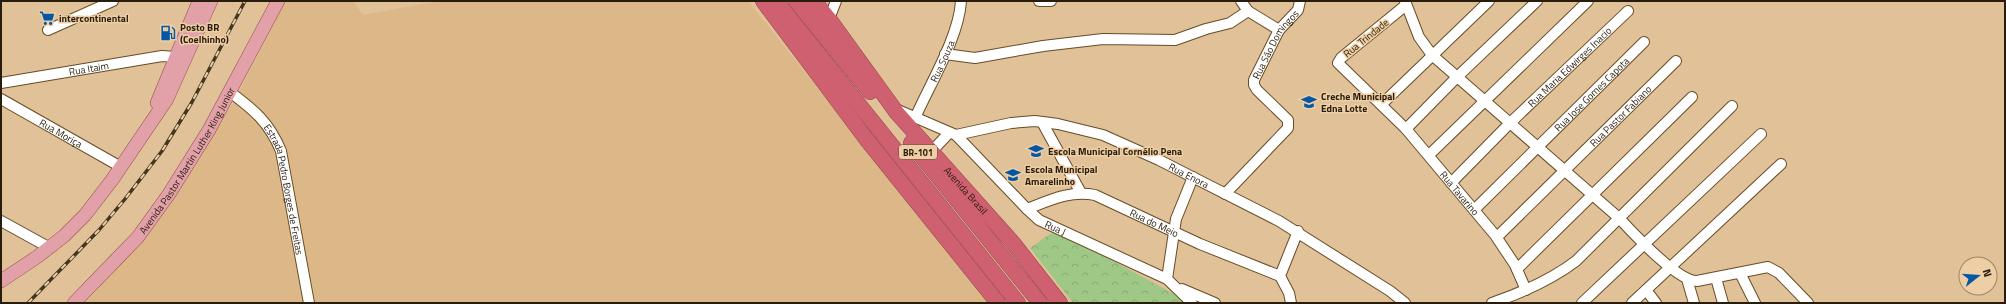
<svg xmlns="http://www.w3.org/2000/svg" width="2006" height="304" viewBox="0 0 2006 304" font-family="'Titillium Web',sans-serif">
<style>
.built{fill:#dcb788}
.park{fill:url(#park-crowns)}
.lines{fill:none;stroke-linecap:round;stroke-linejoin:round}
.minor-casing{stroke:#674c25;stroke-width:12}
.major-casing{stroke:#94484c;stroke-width:14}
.highway-casing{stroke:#94484c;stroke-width:16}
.minor{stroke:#fff;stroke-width:10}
.major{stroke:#e2a0a9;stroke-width:13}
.highway{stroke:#ce606f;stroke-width:15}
.rail-casing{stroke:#453622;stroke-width:3.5}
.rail{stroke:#eecea4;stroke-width:2;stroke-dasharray:6;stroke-linecap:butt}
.labels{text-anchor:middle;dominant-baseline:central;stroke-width:3;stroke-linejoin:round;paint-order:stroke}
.shield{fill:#eecea4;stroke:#63513a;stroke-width:1}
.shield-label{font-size:9px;font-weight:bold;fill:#281c0c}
.poi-label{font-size:10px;font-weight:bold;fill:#281c0c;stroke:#eecea4;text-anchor:start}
.street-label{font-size:10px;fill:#281c0c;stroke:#eecea4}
</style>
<defs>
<pattern id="park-crowns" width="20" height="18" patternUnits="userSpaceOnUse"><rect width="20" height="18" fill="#9fc786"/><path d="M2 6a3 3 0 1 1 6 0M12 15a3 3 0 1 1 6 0" fill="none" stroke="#89aa72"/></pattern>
</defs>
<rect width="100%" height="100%" fill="#e0c198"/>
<path class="built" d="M286,1h67l10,14 77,-14h308l240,302h-902l27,-30 119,-168z"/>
<path class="park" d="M1056,230l120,65 8,8h-111l-43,-55z"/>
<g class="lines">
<g class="minor-casing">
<g id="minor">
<path d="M1039,1h12"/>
<path d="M1241,1l7,10 31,19"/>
<path d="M1405,1l14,36 13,18 187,163c15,16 58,63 78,63l71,-14 11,6 29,30"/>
<path id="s1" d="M1406,5l-65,53 -3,5 68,66 89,106 20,30 11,25"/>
<path d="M829,19l7,-18"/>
<path d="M48,30l65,-29"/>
<path d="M945,54l30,4 68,-12 60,-7 72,1 31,-11 24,-6 18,-12"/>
<path id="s2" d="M1,83l161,-27 14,1"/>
<path id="s3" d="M230,92c24,18 39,30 51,59l28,152"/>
<path id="s4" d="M1,99l120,68"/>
<path d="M1382,104l107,-103"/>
<path id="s5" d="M898,110l58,25 55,-12 24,-2 23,3 45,11 56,25 120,61 111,70 15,12"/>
<path id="s6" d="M915,118c15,-34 44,-81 46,-117"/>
<path d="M1042,122l39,71"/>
<path d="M1406,129l51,-52 80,-76"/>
<path id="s7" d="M956,135l71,74 12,11 128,59 25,24"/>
<path d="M931,152l18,-19"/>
<path d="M1429,155l159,-154"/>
<path id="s8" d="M1451,183l59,-60 118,-112"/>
<path id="s9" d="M1225,194l63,-66v-8l-31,-30 -3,-5v-5l25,-50 19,-20 2,-9"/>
<path id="s10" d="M1027,209c23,-9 44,-19 68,-14l105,49 80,32"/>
<path id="s11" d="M1474,210l170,-168"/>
<path d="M1,221l49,27"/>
<path id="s12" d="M1497,237l179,-176"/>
<path d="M1517,269l175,-172"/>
<path d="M1740,273l15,30"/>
<path d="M1716,278l7,25"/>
<path d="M1167,279l9,-60 17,-42"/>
<path d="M1687,279l7,24"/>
<path d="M1182,289l33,14"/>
<path d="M1646,290l10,13"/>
<path d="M1291,303l-2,-10 -9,-17 18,-45"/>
<path d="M1492,303c29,-10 59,-23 84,-42l156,-155"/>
<path d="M1582,303l179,-169"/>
<path d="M1632,303l149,-139"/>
</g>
</g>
<g class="major-casing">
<g id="major">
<path d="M157,103l42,-102"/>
<path d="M1,281l36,-24 27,-21 21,-21 27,-35 55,-81 44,-98"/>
<path id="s13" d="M74,303l64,-66 31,-43 40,-64 69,-129"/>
</g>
</g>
<g class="highway-casing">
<g id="highway">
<path d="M763,1l104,139 131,163"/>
<path d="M776,1l242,302"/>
<path d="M796,1l74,91"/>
<path id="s14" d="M814,1l15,18 68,94 116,130 47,60"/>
<path d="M911,143l129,160"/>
</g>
</g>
<use href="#minor" class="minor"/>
<use href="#major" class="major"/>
<use href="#highway" class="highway"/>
<g class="rail-casing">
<path id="rail" d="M28,303l71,-73 26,-31 37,-48 30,-49 53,-101"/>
</g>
<use href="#rail" class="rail"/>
</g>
<defs>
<g id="supermarket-bare" transform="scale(1.2)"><path d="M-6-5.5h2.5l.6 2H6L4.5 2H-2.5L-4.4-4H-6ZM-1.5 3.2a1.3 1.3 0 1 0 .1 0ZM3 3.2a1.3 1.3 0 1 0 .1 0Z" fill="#0357a5" stroke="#eecea4" stroke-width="2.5" paint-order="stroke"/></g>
<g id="fuel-bare" transform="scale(1.2)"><path d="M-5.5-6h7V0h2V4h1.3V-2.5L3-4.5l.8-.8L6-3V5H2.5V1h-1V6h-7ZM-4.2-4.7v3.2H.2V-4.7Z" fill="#0357a5" stroke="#eecea4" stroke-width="2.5" paint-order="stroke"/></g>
<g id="school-bare" transform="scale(1.2)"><path d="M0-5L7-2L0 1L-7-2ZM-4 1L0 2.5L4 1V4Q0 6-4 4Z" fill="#0357a5" stroke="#eecea4" stroke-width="2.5" paint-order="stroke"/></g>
</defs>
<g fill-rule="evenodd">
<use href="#supermarket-bare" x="47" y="18"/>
<use href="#fuel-bare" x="168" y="33"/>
<use href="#school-bare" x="1309" y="102"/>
<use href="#school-bare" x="1036" y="151"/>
<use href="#school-bare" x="1013" y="175"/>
</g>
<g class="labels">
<rect class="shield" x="899" y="145" width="38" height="14" rx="3"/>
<g class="shield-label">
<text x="918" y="152">BR-101</text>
</g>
<g class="poi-label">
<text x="59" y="18">intercontinental</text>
<text x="180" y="27">Posto BR<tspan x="180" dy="12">(Coelhinho)</tspan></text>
<text x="1321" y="96">Creche Municipal<tspan x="1321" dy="12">Edna Lotte</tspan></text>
<text x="1048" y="151">Escola Municipal Cornélio Pena</text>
<text x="1025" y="169">Escola Municipal<tspan x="1025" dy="12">Amarelinho</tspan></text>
</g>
<g class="street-label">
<text transform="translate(1366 38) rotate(-39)">Rua Trindade</text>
<text stroke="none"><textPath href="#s9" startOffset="195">Rua Sāo Domingos</textPath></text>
<text stroke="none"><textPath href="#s6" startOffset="63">Rua Souza</textPath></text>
<text stroke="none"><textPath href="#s8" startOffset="166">Rua Maria Edwirges Inacio</textPath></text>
<text stroke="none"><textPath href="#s2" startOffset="89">Rua Itaim</textPath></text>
<text stroke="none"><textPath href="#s11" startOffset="165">Rua Jose Gomes Capota</textPath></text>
<text stroke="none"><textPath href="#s12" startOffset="173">Rua Pastor Fabiano</textPath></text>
<text stroke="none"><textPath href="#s4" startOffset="69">Rua Moriça</textPath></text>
<text stroke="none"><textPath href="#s13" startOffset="183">Avenida Pastor Martin Luther King Junior</textPath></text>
<text stroke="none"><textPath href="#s5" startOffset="308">Rua Enora</textPath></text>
<text stroke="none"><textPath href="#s3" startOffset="117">Estrada Pedro Borges de Freitas</textPath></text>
<text stroke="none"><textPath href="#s14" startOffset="243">Avenida Brasil</textPath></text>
<text stroke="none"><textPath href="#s1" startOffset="268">Rua Tavarino</textPath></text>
<text stroke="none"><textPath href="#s10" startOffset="136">Rua do Meio</textPath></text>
<text stroke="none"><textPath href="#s7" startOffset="137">Rua J</textPath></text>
</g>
</g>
<rect width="2006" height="304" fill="none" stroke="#281c0c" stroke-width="4"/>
<g transform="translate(1978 276) rotate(73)"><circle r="19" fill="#eecea4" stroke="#9f8767"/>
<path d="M0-3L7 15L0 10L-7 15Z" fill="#0357a5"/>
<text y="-6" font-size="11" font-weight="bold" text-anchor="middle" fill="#281c0c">N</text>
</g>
</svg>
